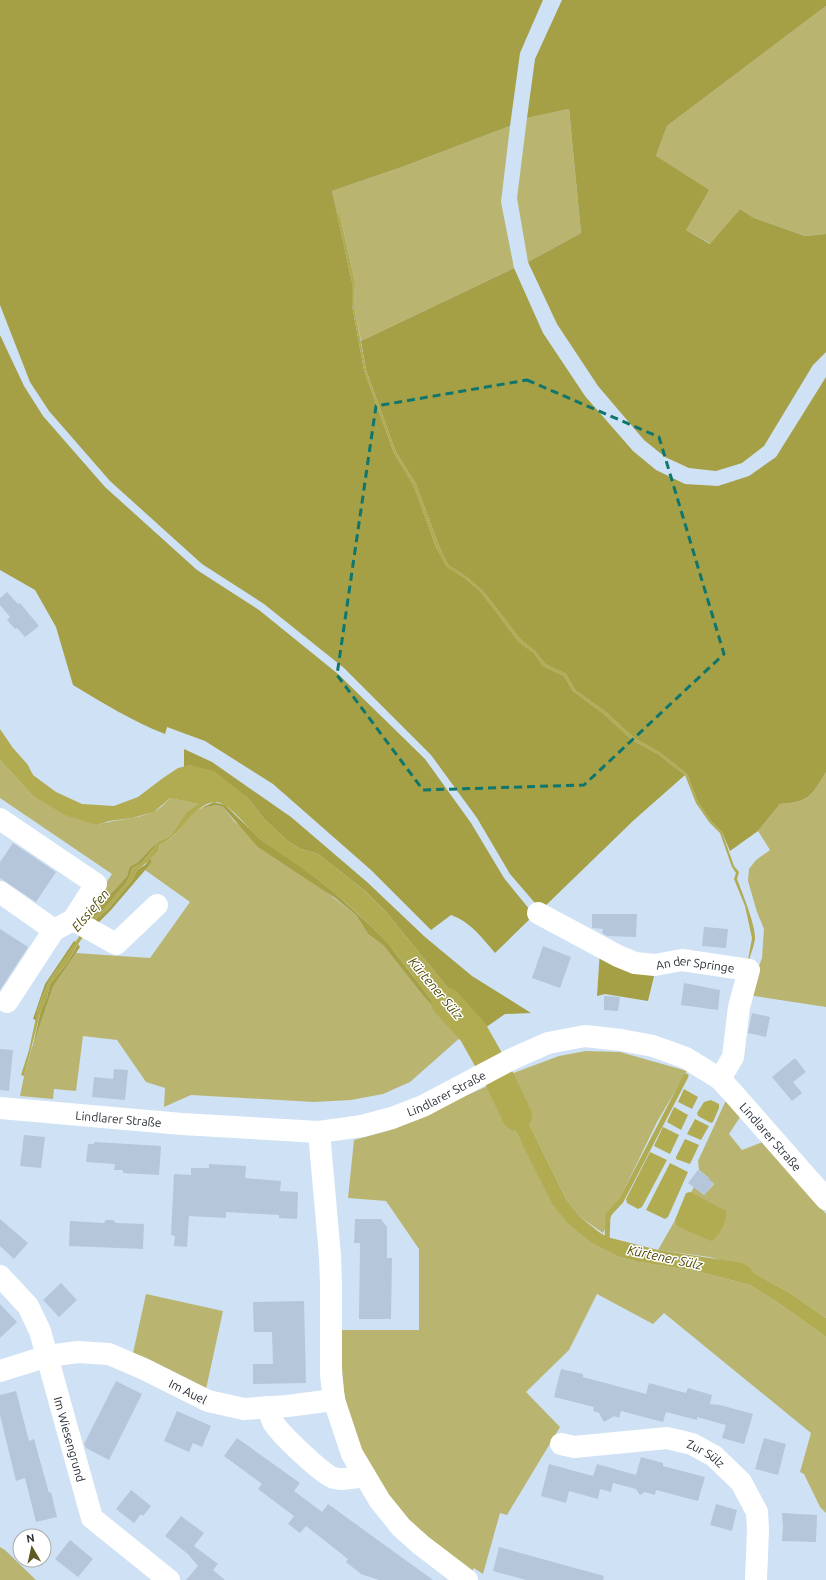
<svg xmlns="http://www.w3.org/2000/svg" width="826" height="1580" viewBox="0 0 826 1580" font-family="Ubuntu,sans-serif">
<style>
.green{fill:#b9b571}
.forest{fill:#a59f45}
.water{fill:#b1ab52}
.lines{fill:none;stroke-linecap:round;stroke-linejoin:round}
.stream{stroke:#b1ab52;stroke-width:5}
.river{stroke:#b1ab52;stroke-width:30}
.building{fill:#b5c6da}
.minor{stroke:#fff;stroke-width:22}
.major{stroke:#fff;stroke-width:22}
.marked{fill:none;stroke:#0f766e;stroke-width:3;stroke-dasharray:8 5;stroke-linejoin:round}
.labels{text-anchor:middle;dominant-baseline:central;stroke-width:3;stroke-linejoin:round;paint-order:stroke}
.street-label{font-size:12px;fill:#293038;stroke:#fff}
.water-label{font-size:13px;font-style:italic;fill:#4d4800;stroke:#fff}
</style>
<rect width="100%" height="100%" fill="#cfe1f5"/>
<path class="green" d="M826,6v228l-21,2 -51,-18 -14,-9 -29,35 -25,-14 -30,-74 11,-30z
M569,109l12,124 -53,29 -11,-64 10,-80z
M510,126l-9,76 13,66 -153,73 -7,-36 1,-23 -15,-67h-3l-5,-24 70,-24z
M0,760l32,35 65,30c18,-6 38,-5 56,-13 6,-2 12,-9 17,-14l28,6 -11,7 -17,25 -13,6 -19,20 -7,5 -4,9 -41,45 -1,-6 27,-41 -112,-76z
M826,772v235l-78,-12 14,-37 2,-29 -7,-17 -9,-31 1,-12 7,-9 14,-10 -12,-19 22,-27c30,-2 31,-8 46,-32z
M217,805l6,2 12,15 121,93 12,19 15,11 42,53 36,39 -51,45 -27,12 -32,6 -37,2 -123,-7 -27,12 1,-19 -19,-6 -29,-42 -34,-4 -7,55 -22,-2 -1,10 -33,-3 4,-20 7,-26 22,-63 23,-34 74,5 40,-56 -45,-32 7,-8 -2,-4 8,-6 2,-8c18,-4 24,-30 42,-36 4,-2 11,-2 15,-3z
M586,1051l34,1 67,19 -30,51 -54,111 -23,-16 -14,-18 -55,-112 -3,-12 51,-19z
M492,1084l25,50 53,92 21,17 28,14 20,5 57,9 54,14 30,19 46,33v176l-6,-6 -16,-33 -4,-2 11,-39 -147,-120 -11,11 -56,-30 -28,56 -43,42 34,35 -53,88 -7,-2 -17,61 -9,-6 -2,3 -19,-13 -43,-36 -37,-47 -24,-55 -5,-28 -5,-62h80v-81l-33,-48 -38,-3 6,-58 33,-9z
M727,1098l15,16 -13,20 13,16 23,-9 61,73v104l-36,-25 -36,-20 -3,-5 -42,-11 -51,-7 36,-63 10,8 10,-11 -6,-5 1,-1 -10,-8 -1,-9z
M146,1294l77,17 -17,78 -73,-36z
M0,1547l5,3 31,30h-36z"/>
<path class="forest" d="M0,0h543l-23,53 -10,73 -108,41 -70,24 20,91v23l12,65 30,83 20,33 22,61 10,19 20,13 15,13 38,50 15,11 9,13 21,10 9,15 31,23 28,26 26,14 27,21 -51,45 -93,90 -31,-36 -33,-56 -46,-63 -87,-87 -80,-64 -62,-40 -92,-83 -61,-70 -19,-29 -30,-77z
M562,0h264v6l-159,120 -11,30 53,34 -23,40 24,14 30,-35 14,9 51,18 21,-2v118l-13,13 -49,81 -22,17 -26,8 -27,-3 -24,-11 -21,-17 -46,-54 -41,-62 -29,-62 53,-29 -12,-124 -42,9 8,-59z
M514,268l29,65 42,63 48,55 23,19 29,14 33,2 31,-10 27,-19 50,-80v395c-15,24 -16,30 -46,32l-22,27 -28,20 -8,-19 -11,-11 -13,-19 -11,-28 -28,-22 -25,-14 -28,-26 -31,-22 -9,-16 -21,-10 -10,-13 -14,-11 -38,-49 -15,-13 -20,-13 -9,-19 -23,-62 -20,-32 -30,-82 -5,-29z
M0,335l24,51 19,30 62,71 92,83 62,40 79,64 87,85 46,64 33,55 30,37 -39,38c-13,-15 -24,-31 -44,-38l-20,15 -60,-60 -98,-86 -68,-43 -38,-14 -2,7c-33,-13 -62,-31 -92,-49l-17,-58 -21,-37 -35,-20z
M184,749l28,13 79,55 76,65 58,55 47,39 59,37 -26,1 -23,16 -96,-118 -22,-22 -46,-36 -17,-5 -12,-7 -24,-22 -18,-23 -57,-32 -6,2z
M214,802l11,3 35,34 47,32 29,23 35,32 16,16 42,55 35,38 -3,2 -36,-39 -42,-53 -15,-11 -12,-19 -21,-17 -77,-51 -35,-40 -6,-2 -16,3z
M157,842l-2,5 -13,16 -9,5 -6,14 -20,24 -18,16 -3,-1 41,-45 3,-9 8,-5z
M150,858l2,4 -41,48 -15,15 -1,-5 14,-12 24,-29 4,-9 8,-5z
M74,941l2,1 -27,39 -11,27 -2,12 -3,-1 12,-35z
M78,944l2,3 -27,40 -20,58 8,-35 6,-13 3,-13 18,-22z
M600,950l56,18 -8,33 -43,-7 -8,2z"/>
<path class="water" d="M337,215h3l15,67 -1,23 12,65 30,82 20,32 23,62 9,19 20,13 15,13 38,49 14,11 10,13 21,10 9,16 31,22 28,26 25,14 28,22 11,28 13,19 11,11 12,34 5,6 -2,7c5,13 19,47 18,60 -1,7 -4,14 -6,21h-1l4,-22 -7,-32 -11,-27 2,-6 -4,-6 -12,-34 -11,-11 -13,-19 -11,-28 -27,-21 -26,-14 -28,-26 -31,-23 -9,-15 -21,-10 -9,-13 -15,-11 -38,-50 -15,-13 -20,-12 -10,-20 -22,-61 -20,-33 -30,-83 -12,-65v-23z
M0,729l13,19 15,17 5,10 23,17 26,12 32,2 24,-9 25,-19 15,-10 12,-3 24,6 33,26 18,23 24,22 12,7 17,5 46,36 22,22 96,118 -18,5c-12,-12 -24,-25 -35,-38 -19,-24 -35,-49 -57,-70 -21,-20 -42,-39 -65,-55 -15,-12 -32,-21 -47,-33 -11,-9 -32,-39 -46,-37 -24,4 -36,38 -54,42l-2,8c-8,6 -13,13 -21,18l-4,9 -24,29 -14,12 -19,27 -8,15 -18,22 -3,13 -6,13 -17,66 -3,-1 8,-25 9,-42 11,-27 40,-59 18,-16 20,-24 6,-14 9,-5 13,-16 2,-5 13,-6 17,-25 11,-7 -28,-6 -16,14 -22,6 -23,3 -12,4 -32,-10 -33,-20 -32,-35z
M508,1075l3,12 55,112 14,18 19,15 8,5 51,13 84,13 9,5 3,5 36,20 36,25v19l-46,-33 -30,-19 -54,-14 -57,-9 -20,-5 -28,-14 -21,-17 -17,-21 -61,-121z
M684,1089l14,8 -6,12 -14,-7z
M711,1100l8,4v4l-6,14 -2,1 -13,-7 -1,-3 7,-11z
M674,1107l14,8 -7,15 -14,-8z
M695,1119l14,7 -8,14 -14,-6z
M663,1127l16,8 -9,19 -16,-8z
M685,1139l14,6 -9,19 -14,-5v-2z
M650,1152l17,8 -25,47 -4,2 -11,-6 -1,-4z
M670,1163l18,9 -20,45 -3,2 -19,-9z
M690,1192l36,19c1,10 -6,25 -15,30l-34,-15 -2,-6 11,-27z"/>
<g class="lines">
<path class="stream" d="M607,1242l1,-27 13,-14 65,-125"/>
<path class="river" d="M446,1002l27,30 27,48 17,36"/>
</g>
<path class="building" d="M7,592l11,12 2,-1 19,23 -14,11 -8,-9 -2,1 -8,-9 3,-3 -10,-12v-7z
M13,843l43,29 -20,30 -36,-24v-16z
M592,914h45l-1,23 -29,-1 -5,-3 1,-4 -11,-1z
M704,927l24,2 -2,19 -24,-2z
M0,929l28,18 -28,43z
M543,946l28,11 -11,31 -28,-10z
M684,983l36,7 -2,20 -37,-5z
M604,996l16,1 -2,14 -14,-1z
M752,1013l18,4 -4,20 -18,-4z
M0,1049l13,1 -4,41 -9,-1z
M795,1058l11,14 -13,10 9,11 -10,8 -20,-24z
M114,1069l14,1 -3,30 -33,-3 2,-20 19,2z
M24,1135l21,2 -4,31 -21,-2z
M94,1142l67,4 -2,29 -36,-2v-3h-9l1,-6 -29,-2 2,-18h6z
M209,1164l37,2 -1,12 36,3 -1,10 18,1 -1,27 -18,-1v-3l-53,-3v6l-37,-2 -2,31 -13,-1 1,-10 -4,-1 3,-61 17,1v-7h18z
M698,1170l11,8 -1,1 6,4 -10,12 -16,-12z
M0,1219l28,24 -14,16 -14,-13z
M355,1219h26l6,8v31h5l-1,61h-32l1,-76h-6z
M106,1220h7l3,3 28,1 -1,25 -74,-3 1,-25 34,2z
M61,1283l16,17 -18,17 -16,-17z
M304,1301l2,82 -53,1v-20h20l-1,-32h-18l-1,-30z
M0,1304l17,18 -17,16z
M561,1369l22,5v3l63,17 3,-11 37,10 2,-5 24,7 -2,9 10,1 33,9 -9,30 -22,-6 4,-13 -29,-8v3l-31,-8 -3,10 -42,-11 -2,7 -5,-2 -10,6 -5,-9 -6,-2 1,-4 -40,-10z
M116,1381l26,13 -33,66 -23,-12 -2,-4z
M16,1391l13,50 5,-2 15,54 2,-1 6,25 -21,5 -11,-44 -9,3 -16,-66v-20z
M177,1411l34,15 -9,21 -9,-4 -4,9 -25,-11z
M237,1438l63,45 -6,8 28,21 6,-8 105,76h-54l-18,-6 -15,-12 2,-3 -42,-33 -6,7 -12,-9 6,-8 -36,-27 4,-5 -38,-28z
M764,1438l22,6 -8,31 -23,-6z
M641,1457l22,6v3l42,11 -7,24 -42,-11 -1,5 -10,-3 -5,3 -4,-6 -23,-6 -2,9 -11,-3 -2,10 -29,-8 -3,12 -25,-7 8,-32 44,12 4,-12 39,11z
M131,1490l20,16 -8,10 -2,-2 -7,9 -18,-14z
M716,1504l21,6 -5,21 -22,-6z
M782,1513l35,2 -1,27 -34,-1 1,-14z
M181,1516l23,17 -10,13 24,18 -5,6 12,10h-39l12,-14 -10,-12 -23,-18z
M70,1540l23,19 -15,18 -23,-18z
M499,1547l105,29 -1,4h-77l-33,-9z"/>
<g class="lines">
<g class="minor">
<path d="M0,819l96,65 -23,36 -19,10 -54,-38"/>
<path id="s1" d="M538,913l80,43 17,7 20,2 27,-5 67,10 -10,37 -6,50 -13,22"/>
<path d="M73,920l43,24 41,-39"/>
<path d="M7,1002l47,-72"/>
<path d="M319,1132l11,124 1,30v88l3,26 18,54 28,47 21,26 20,18 46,35"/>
<path id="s2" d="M0,1276l28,30 12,25 52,187 77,62"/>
<path id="s3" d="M0,1371l48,-15 30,-4 31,2 35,15 64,32 36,8 43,-3 47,-6"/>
<path d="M268,1407c1,5 3,10 5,15 6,11 50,53 61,56 10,3 22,-1 31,-2"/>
<path id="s4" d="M561,1444l13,3 93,-9 25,6 22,12 27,26 16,30 1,18 -2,50"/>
</g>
<path class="major" id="s5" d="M0,1108l182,16 137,8 43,-6 30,-8 31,-12 89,-47 36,-16 37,-7 36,4 32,6 33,12 34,21 12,13 94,107"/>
</g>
<path class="marked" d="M527,380l132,57 65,217 -140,131 -161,5 -86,-115 39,-269z"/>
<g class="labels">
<g class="street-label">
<text stroke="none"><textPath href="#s1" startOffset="170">An der Springe</textPath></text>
<text stroke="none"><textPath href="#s5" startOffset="454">Lindlarer Straße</textPath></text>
<text stroke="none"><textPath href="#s5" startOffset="119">Lindlarer Straße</textPath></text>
<text stroke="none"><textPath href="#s5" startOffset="826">Lindlarer Straße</textPath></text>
<text stroke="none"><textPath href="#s3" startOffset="199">Im Auel</textPath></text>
<text stroke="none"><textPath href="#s2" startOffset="181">Im Wiesengrund</textPath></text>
<text stroke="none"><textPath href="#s4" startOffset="149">Zur Sülz</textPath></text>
</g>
<g class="water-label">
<text transform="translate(90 910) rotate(-50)">Elssiefen</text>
<text transform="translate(436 988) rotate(50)">Kürtener Sülz</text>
<text transform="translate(665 1257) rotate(12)">Kürtener Sülz</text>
</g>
</g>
<g transform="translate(32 1548) rotate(351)"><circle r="19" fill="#ffffff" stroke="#a9acaf"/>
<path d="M0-3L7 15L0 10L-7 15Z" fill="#5d5a26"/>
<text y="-6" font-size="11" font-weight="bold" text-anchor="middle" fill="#293038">N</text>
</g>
</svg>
